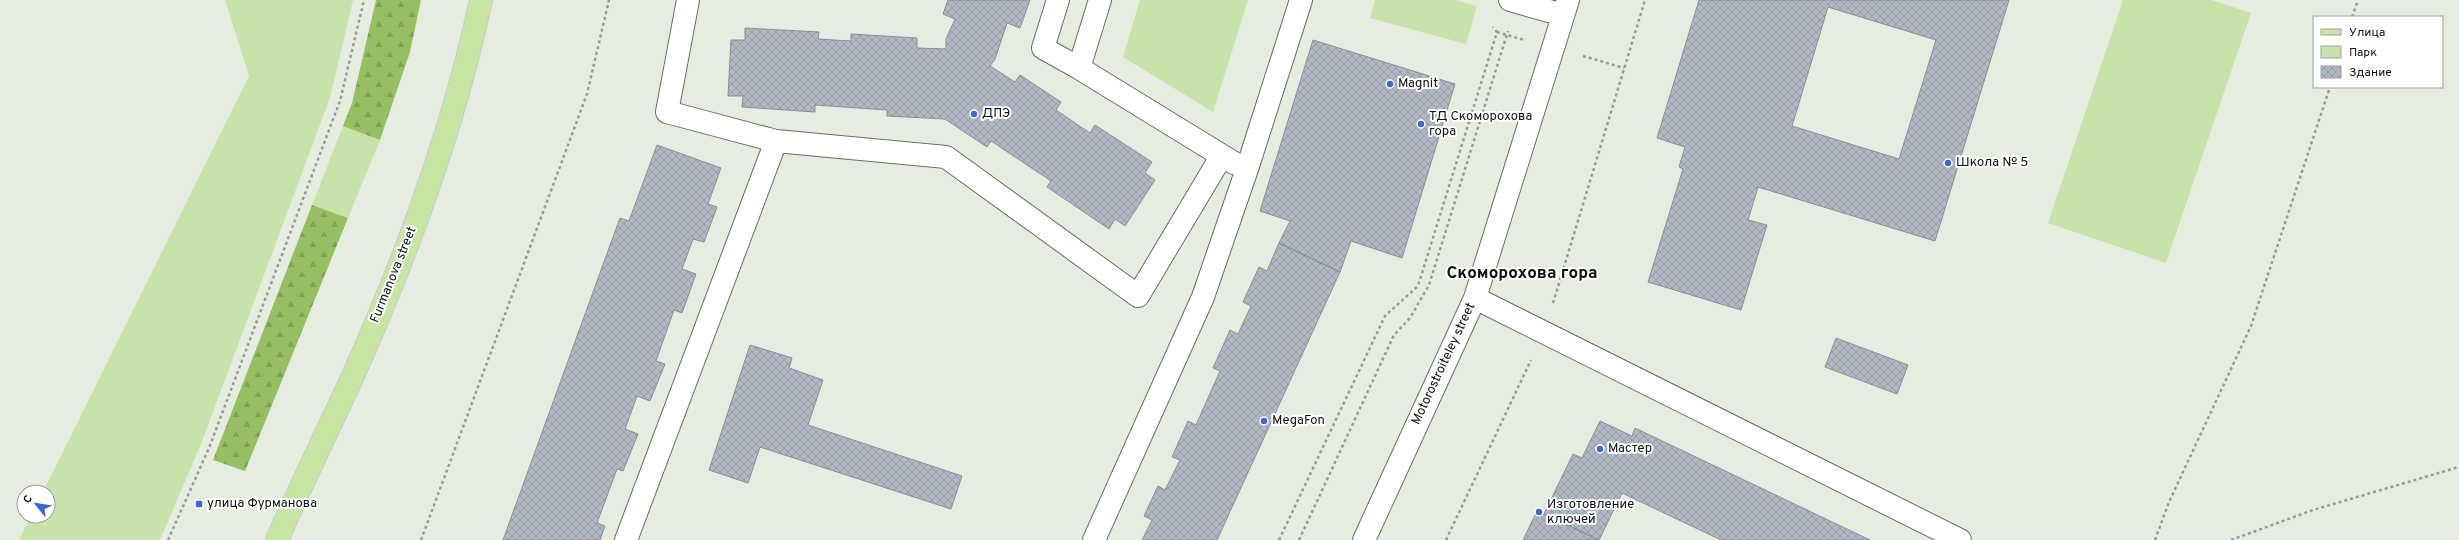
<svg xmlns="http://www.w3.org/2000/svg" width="2459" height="540" viewBox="0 0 2459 540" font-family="Overpass,sans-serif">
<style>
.green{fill:#c8e3aa}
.forest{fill:url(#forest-firs)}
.building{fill:url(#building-cross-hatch);stroke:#888d99;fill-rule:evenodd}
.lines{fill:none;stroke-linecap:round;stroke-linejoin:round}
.minor-casing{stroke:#696e63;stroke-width:24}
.major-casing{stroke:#cacaca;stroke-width:24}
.path{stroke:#959a91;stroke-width:2.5;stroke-dasharray:3 3;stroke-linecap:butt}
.minor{stroke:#fff;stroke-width:22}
.major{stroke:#c8e6a3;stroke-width:22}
.poi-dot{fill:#3f66d8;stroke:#fff;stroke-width:1.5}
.labels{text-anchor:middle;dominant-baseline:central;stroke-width:4;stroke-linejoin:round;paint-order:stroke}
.poi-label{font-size:13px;fill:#0e100c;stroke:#fff;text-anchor:start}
.street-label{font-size:13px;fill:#0e100c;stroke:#fff}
.district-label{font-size:17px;font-weight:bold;fill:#0e100c;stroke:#fff}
</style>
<defs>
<pattern id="forest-firs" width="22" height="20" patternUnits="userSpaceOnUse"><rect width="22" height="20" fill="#95bf62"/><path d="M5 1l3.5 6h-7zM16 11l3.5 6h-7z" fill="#7fa354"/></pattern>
<pattern id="building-cross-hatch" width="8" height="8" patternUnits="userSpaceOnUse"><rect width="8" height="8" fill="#b1b7c3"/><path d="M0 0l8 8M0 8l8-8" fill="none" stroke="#979ca6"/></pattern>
</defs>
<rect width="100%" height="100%" fill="#e6ede0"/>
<path class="green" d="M225,0h128l-23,98 -129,346 -41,96h-141l12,-24h17v-24h-5l206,-416z
M1140,0h108l-35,112 -90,-55z
M1375,0h80l22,6 -11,38 -96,-26z
M2123,0h89l39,13 -85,250 -118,-40z
M343,126l37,14 -32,78 -36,-13z"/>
<path class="forest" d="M376,0h45l-11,52 -30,88 -37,-14 9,-23z
M312,205l36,13 -103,253 -32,-11z"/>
<path class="building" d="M948,0h82l-10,28 -13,-5 -12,36 -5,7 25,16 5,-7 41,27 -5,8 34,23 5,-8 57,37 -7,11 10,7 -30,46 -10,-7 -6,10 -62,-42 4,-6 -60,-40 -4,6 -42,-28 -58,-3v-6l-72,-5v7l-73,-5 1,-11h-15l3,-56h14v-12l74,4 -1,7 33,2v-7l66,4v10l29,1v-10l9,-20 -12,-5z
M1699,0h310l-74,241 -177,-54 -10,33 19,5 -26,85 -93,-28 35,-113 -4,-2 6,-20 -28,-9zM1828,7l108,33 -37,119 -107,-33z
M1313,40l142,44 -53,174 -51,-17 -11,31 -61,-29 11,-22 -30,-10z
M657,145l64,23 -13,36 9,3 -13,35 -11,-3 -11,30 14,5 -14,39 -8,-3 -18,51 9,3 -15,37 -13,-5 -12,33 13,5 -15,37 -6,-2 -20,54 8,3 -5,14h-97l117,-322 9,3z
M1279,243l61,29 -123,268h-75l10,-20 -8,-4 14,-30 7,4 15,-30 -8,-3 16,-36 8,4 24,-54 -7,-3 17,-38 8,4 13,-28 -8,-4 16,-35 8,4z
M1836,338l72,27 -11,29 -72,-27z
M750,345l42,13 -3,10 34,12 -15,45 154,51 -11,33 -191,-62 -12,36 -39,-13z
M1600,421l32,15 3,-8 235,112h-149l-99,-47 -23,47 -55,-26 29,-60 9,4z
M1537,511l7,3 55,26h-76z"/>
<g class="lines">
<g class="minor-casing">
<path id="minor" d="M688,0l-21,112 109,29 170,16 192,139 83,-139
M1058,0l-15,48 36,20
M1100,0l-21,68 155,95
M1510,0l53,15
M1475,298l485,242
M626,540l150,-399
M1094,540l109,-243 44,-128 54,-169
M1364,540l111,-242 93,-298"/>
</g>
<g class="major-casing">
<path id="major" d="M277,540c24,-55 50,-108 75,-162 55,-122 101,-247 129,-378"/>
</g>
<path class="path" d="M2352,17l6,-17
M1497,32l27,8
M1583,56l41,12
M1553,303l92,-303
M168,540l41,-92 131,-347 24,-101
M421,540l166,-446 22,-94
M1279,540l106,-224 33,-30 79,-254 -4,-5
M1299,540l95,-205 16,-17 19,-33 79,-254
M1446,540l85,-180
M2155,540l14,-38 82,-176 79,-239
M2231,540l82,-30 146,-43"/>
<use href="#minor" class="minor"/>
<use href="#major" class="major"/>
</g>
<g class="poi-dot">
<circle cx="1390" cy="84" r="4"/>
<circle cx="974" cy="114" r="4"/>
<circle cx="1421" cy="124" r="4"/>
<circle cx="1948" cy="163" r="4"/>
<circle cx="1264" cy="421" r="4"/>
<circle cx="1600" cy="449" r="4"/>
<rect x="195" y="500" width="8" height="8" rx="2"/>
<circle cx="1539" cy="512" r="4"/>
</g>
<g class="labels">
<g class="poi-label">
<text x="1398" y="84">Magnit</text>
<text x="982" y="114">ДПЭ</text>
<text x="1429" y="117">ТД Скоморохова<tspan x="1429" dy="15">гора</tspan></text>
<text x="1956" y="163">Школа № 5</text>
<text x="1272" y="421">MegaFon</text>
<text x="1608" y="449">Мастер</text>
<text x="207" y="504">улица Фурманова</text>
<text x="1547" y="505">Изготовление<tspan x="1547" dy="15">ключей</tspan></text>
</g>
<g class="street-label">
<text transform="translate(394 275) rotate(-68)">Furmanova street</text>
<text transform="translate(1444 364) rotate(-65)">Motorostroiteley street</text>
</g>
<g class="district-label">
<text x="1522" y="274">Скоморохова гора</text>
</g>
</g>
<rect x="2313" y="16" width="130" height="72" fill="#ffffff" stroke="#9f9f9e"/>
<rect x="2321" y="29" width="20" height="6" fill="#c8e6a3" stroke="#9f9f9e"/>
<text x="2349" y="36" font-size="12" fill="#0e100c">Улица</text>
<rect x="2321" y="46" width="20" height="12" fill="#c8e3aa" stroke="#9f9f9e"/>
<text x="2349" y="56" font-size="12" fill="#0e100c">Парк</text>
<rect x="2321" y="66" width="20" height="12" fill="url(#building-cross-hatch)" stroke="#9f9f9e"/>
<text x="2349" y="76" font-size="12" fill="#0e100c">Здание</text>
<g transform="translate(36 504) rotate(300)"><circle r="19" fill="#ffffff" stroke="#9f9f9e"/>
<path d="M0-3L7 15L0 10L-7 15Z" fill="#3f66d8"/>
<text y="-6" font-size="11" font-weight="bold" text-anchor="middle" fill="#0e100c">С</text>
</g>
</svg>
